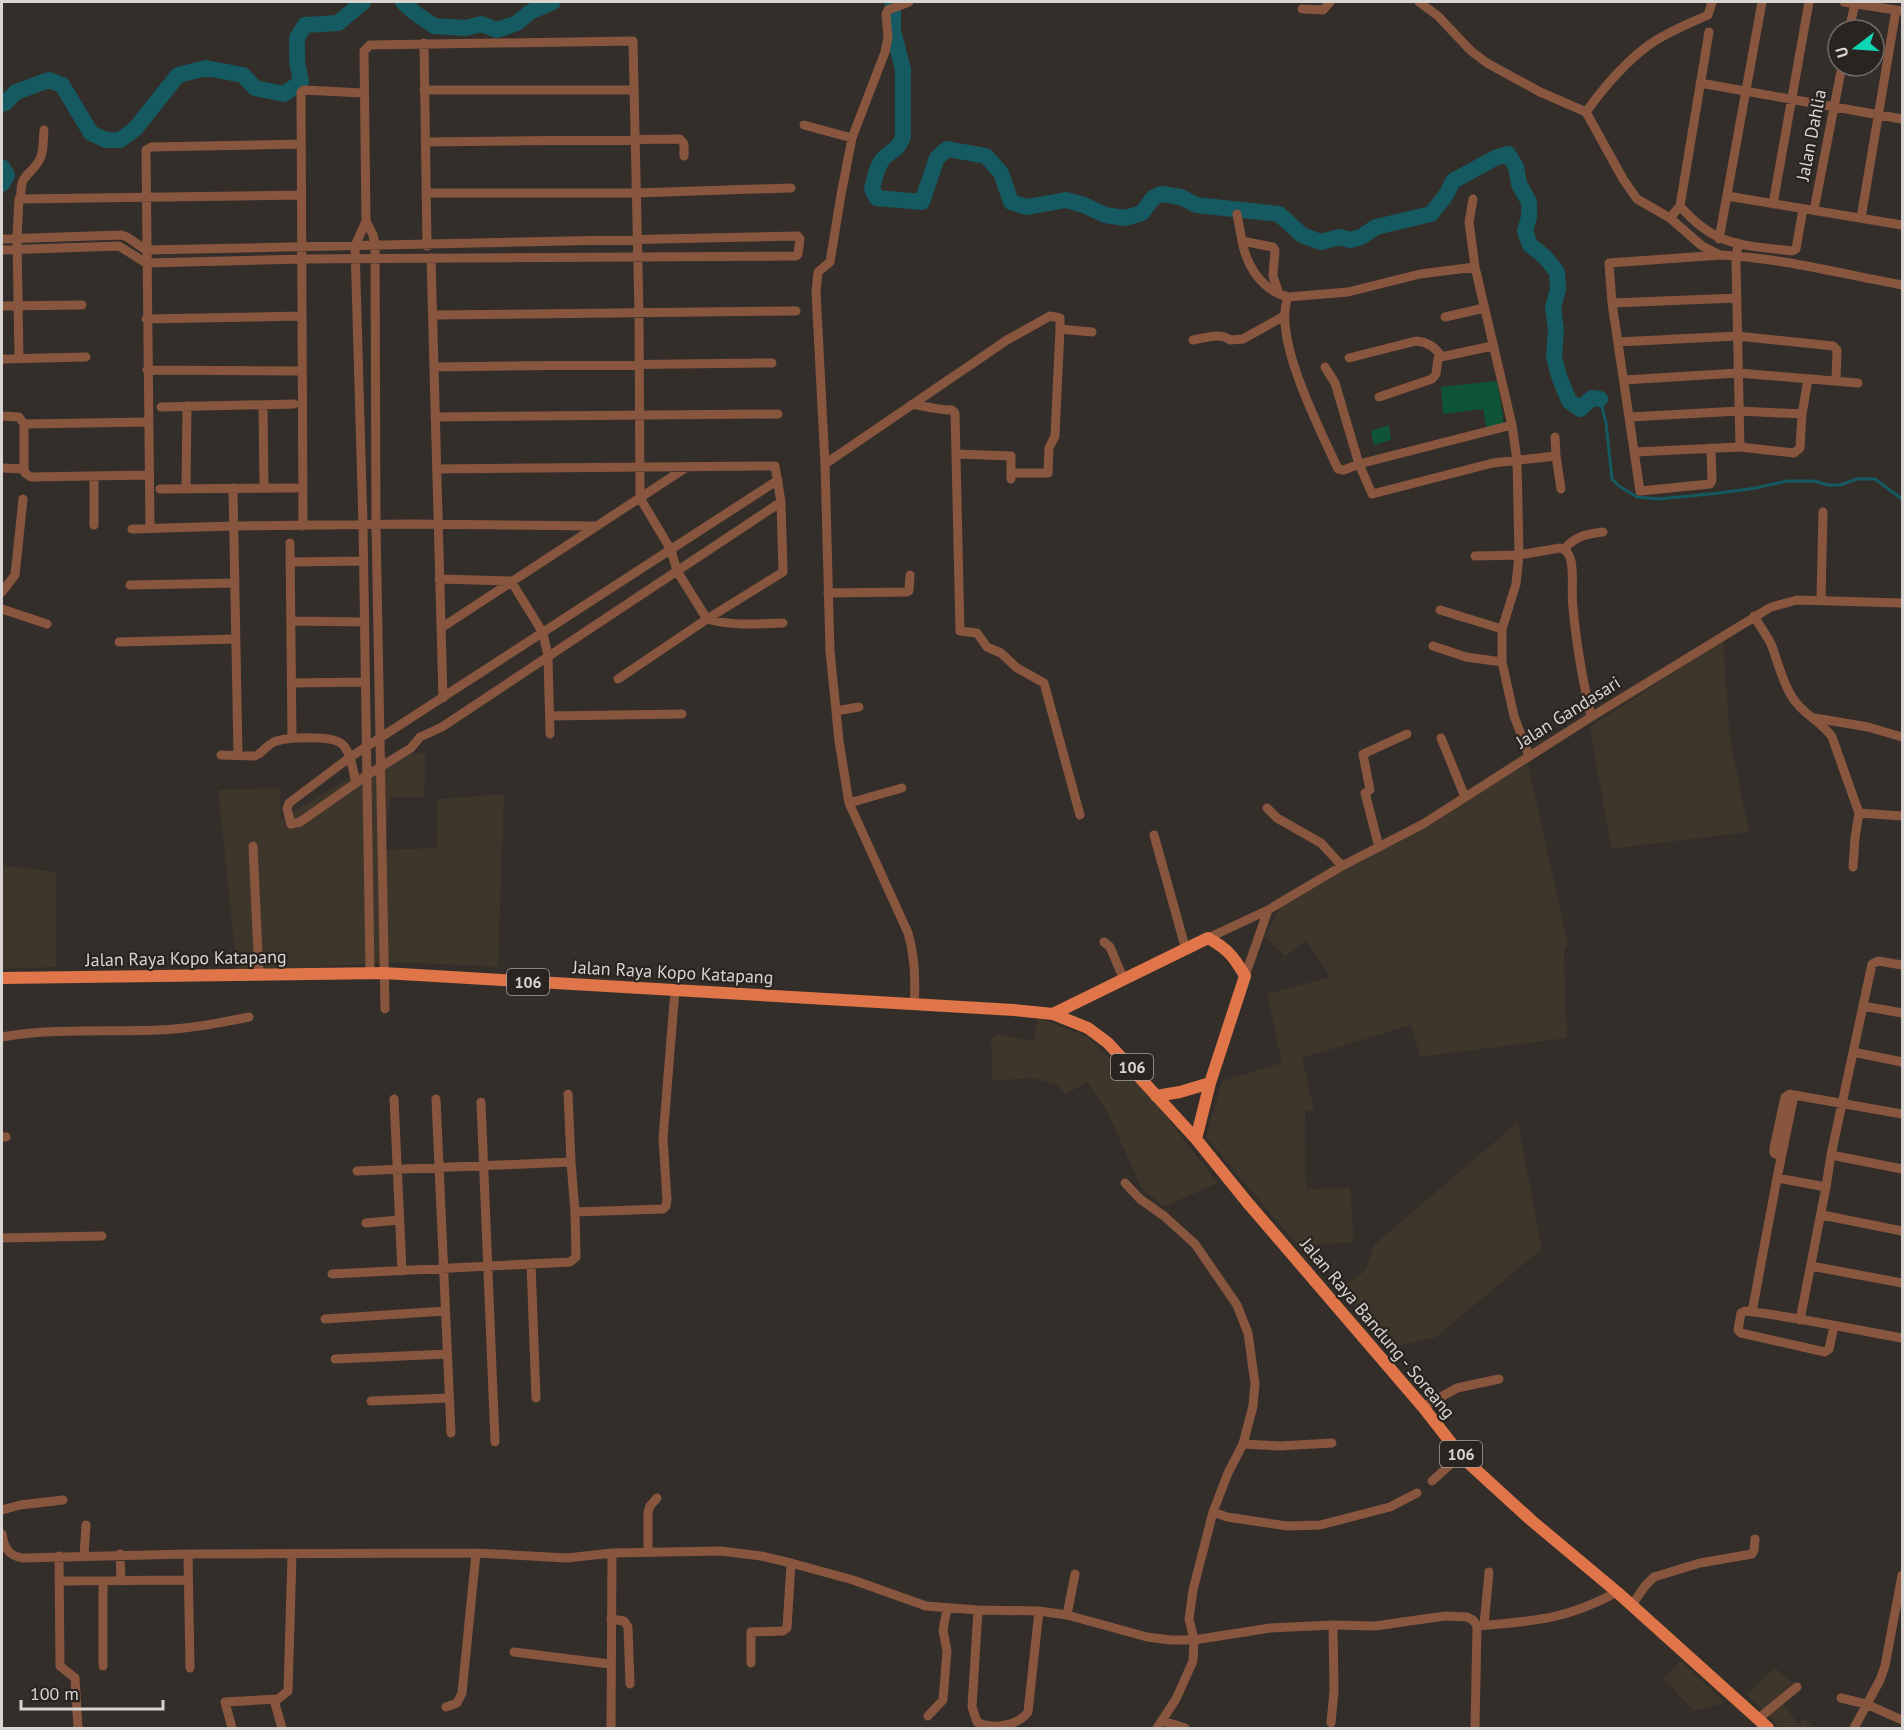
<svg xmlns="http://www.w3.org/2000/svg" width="1904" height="1730" viewBox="0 0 1904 1730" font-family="'PT Sans',sans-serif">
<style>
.built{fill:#3e352b}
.green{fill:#0e5538}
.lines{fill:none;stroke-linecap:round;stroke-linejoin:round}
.stream{stroke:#155a60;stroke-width:3}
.river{stroke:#155a60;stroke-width:16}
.minor{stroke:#88553f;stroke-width:9}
.major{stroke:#df7548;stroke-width:12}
.labels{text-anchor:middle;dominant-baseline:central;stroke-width:4.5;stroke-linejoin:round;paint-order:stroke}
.shield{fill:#29241f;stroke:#a4a09c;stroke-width:1.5}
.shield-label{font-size:16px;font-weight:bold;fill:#d8d5d2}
.street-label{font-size:18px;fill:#d8d5d2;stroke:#29241f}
</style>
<rect width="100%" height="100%" fill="#332e29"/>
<path class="built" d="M1723,640l7,98 19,94 -138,17 -21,-122z
M426,753l-2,45 -33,-1 -7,53 53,-2 1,-49 66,-5 -6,173 -101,-5 -160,10 -19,-182 62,-2 1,31 105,-63z
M1528,764l40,180 -4,8 3,86 -147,19 -9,-32 -109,33 12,52 -9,1 1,78 44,-1 4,54 -56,4 -92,-109 16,-56 60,-18 -15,-69 63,-17 -24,-36 -21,15 -20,-19 16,-32z
M2,865l54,7v95l-54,2z
M1038,1018l48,18 64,60 68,87 -55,24 -22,-20 -33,-74 -21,-31 -21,12 -10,-9 -24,-7 -40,3 -1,-42 7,-5 35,7z
M1518,1122l24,127 -106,88 -49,12 -47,-61 25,-17 9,-26z
M1681,1661l44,42 -31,8 -31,-33z
M1775,1668l21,17 -16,14 18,25 6,-5 12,9h-37l-32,-34z"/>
<path class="green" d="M1497,381l7,43 -17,7 -4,-22 -40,5 -2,-27z
M1389,425l2,15 -17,5 -3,-14z"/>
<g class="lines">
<path class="stream" d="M1600,399l6,24 6,56 7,7 18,11 22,2 60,-6 37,-5 31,-7h27l14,4h12l17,-6h18l27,20"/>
<path class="river" d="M403,2l12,11 19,13 32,2 15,-4 16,6 20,-7 13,-11 23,-10
M893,2v29l10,38v68c-5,13 -10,12 -19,21 -8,8 -9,21 -12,31l5,9 45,4 15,-44 10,-9 39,7 15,17 10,29 16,5 39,-7 18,5 21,10 20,3 17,-5 11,-15 8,-4 20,3 15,8 83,9 23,21 19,7 18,-5 11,3 11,-3 15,-10 55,-13 15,-19 7,-14 42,-23 13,-4 8,13 3,17 10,18v15l-4,14 5,14 15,12 12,15 1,17 -5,19 3,22 -2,27 5,19 10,25 11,8 12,-11 8,1
M2,104l3,-1 11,-11 33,-12 13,5 29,48 15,7h14l15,-11 43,-54 28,-7 37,7 12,13 29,6 17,-12 -4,-20v-24l8,-13 33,-2 25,-21
M2,167l5,8 -5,9"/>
<path class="minor" d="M909,2l-21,8 -2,4 2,24 -3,14 -33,86 -11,57 -11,67 -12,10 -2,20 9,172 5,187 9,90 10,62 59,130c7,24 8,46 6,72
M1419,2l19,14 33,35 16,12 53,29 46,20 37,67 14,20 33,19 32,28 16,8
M1844,2l58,9
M1302,9l21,1 7,-8
M1849,30l6,-27
M424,43l3,203
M1700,83l202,36
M424,90h209
M1586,112c18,-25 38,-49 63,-67 18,-13 39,-21 59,-30l4,-13
M804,125l48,13
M425,142l255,-3 4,5v12
M426,193h209l156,-5
M1727,196l175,29
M21,197c-2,-23 10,-21 19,-38 4,-8 3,-20 4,-29
M1473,199l-4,23 6,45
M1773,204l36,-202
M1680,206c35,41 63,39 112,45l4,-2 7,-40
M1814,210l28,-144
M1237,214l5,27 31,6 2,3 -2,26 6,18 9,3 60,-5 72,-18 55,-7 37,158 5,35 2,95 41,-7c7,2 9,6 11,13 3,15 0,31 2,46 3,37 10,74 18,110
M1670,218l10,-12 29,-174
M1861,218l35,-208
M366,221l-11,25 8,279 7,448
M2,239l119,-4 6,2 19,13 652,-14 2,3 -2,15 -2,2 -495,3 -155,4 -27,-17 -117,4
M1719,239l43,-237
M1242,241c4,22 16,43 37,53
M1738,243l-2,20 4,184
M431,258l12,440
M1288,297c-16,41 32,132 50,172l6,1 15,-6 153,-39
M1612,303l125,-5
M2,306l80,-1
M433,315l363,-4
M1445,317l39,-9
M146,319l156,-3
M1193,340c12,-2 28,-8 37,0l13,-1 41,-23
M1618,342l119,-6 96,10 4,4 -1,31
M19,358l-2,-120 2,-39 282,-4
M1349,358l67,-17c11,1 20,6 25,16
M2,359l84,-2
M434,367l338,-4
M1325,367l10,16 24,81 13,30 121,-31 63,-7 5,33
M147,370l155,1
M1624,380l114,-7 120,10
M1379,397l53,-18 4,-5 2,-16 3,-1 51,-11
M912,404c15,3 26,6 40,6l3,3 5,218 17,2 10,14 14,6 16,15 27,15 36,132
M263,405l1,83
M161,407l133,-3
M2,416l17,1 5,7 124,-2
M435,417l343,-3
M1630,417l109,-6 63,3
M24,424v45l1,4 6,4 117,-2
M1555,437l1,19
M1711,448l1,32 -2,4 -70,7 -28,-188 -3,-40 112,-8c61,3 121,19 181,30
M1635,452l105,-5 54,6 6,-5 2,-34 6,-35
M957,454l54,2v23
M825,464l182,-124 43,-24 10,2v11
M2,468l22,1
M437,469l338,-3 6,36 2,70 -76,47 -89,60
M1011,473h37l1,-25 6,-12 5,-107 32,3
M94,476v49
M778,480l-429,278 -60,45 -2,6 4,15 9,-2 66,-46 45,-28 9,-11 22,-10 339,-225
M186,488l1,-82
M233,488l5,267
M160,489l136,-1
M303,526l-2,-434 3,-2 59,3
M150,528l-4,-378 5,-3 150,-3
M132,529l102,-3 177,-2 184,2
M290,543l2,195
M1564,549c12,-13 22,-15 39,-17
M1475,556l44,-1 -3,29 -14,45v33l12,54 15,40
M290,562l73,-1
M439,579l72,2 32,52 5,23 2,78
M130,585l105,-2
M2,592l13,-17 8,-76
M828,593l78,-1 3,-1 1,-16
M1821,599l2,-87
M2,609l45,15
M1440,610l62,19
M1754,616c5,9 12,18 17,28 7,18 11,37 21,53 10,17 29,24 40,40l27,76 43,3
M291,621l73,1
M441,628l246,-161
M119,642l117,-3
M1433,646l33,11 36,5
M292,683l73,-1
M836,711l23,-4
M550,716l132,-2
M1815,718l53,9 34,10
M1441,738l24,59
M259,754c5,-4 9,-9 15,-12 12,-5 58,-7 68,2 9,8 11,27 14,39
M221,755l34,1
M849,803l53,-15
M1267,808l10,10 44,25 21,23
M1154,835l32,115
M253,846l6,129
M1379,847l-14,-54 5,-3 -7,-36 44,-20
M1853,867l2,-29 4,-25
M1208,938l60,-28 74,-44 81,-42 168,-107 180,-110 26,-7 105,3
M1104,942l6,5 14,33
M1245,976l23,-66
M1863,1006l39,7
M385,1009l-9,-484 -1,-280 -2,-10 -7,-14 -2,-170 6,-6 263,-4 6,272 1,185 31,52 6,21 30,48c25,7 51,5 76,4
M2,1037c52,-9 103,-5 156,-7 31,-1 61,-7 91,-13
M1853,1052l49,10
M568,1094l3,68
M394,1099l8,172
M436,1099l15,334
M481,1102l14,340
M2,1137h4
M1831,1155l71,14
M1781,1157l-7,-4v-5l11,-51 5,-3 4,1
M357,1171l214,-9 4,50 88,-3 3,-3 1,-6 -4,-62 12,-148
M1777,1178l17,-83 108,19
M1125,1183l15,16 24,17 31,28 42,61 11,28 7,51 -2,22 -10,38 -15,29 -15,39 -20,78 -4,29 5,21 -1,21 -17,38 -19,29
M1826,1187l5,-32 41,-191 6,-3 24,4
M1822,1215l80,16
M366,1223l33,-3
M2,1238l100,-2
M531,1264l5,134
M1811,1266l91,17
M332,1274l238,-12 6,-5 -1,-45
M1752,1312l25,-134 49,9 -26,133
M325,1319l120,-8
M1834,1326l-5,23 -4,3 -84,-19 -3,-3 3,-17 4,-2c53,6 105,18 157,27
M335,1359l112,-5
M371,1401l78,-3
M1423,1407l34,-19 42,-9
M1243,1444l36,2 53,-3
M1432,1481l29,-26
M2,1510l18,-5 43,-5
M1213,1512l14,5 60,9 33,-1 70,-18 27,-14
M2,1534c2,13 6,22 21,24l165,-4 288,-1 91,5 45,-5 109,-2 40,5 30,7 62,17 73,26 52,4 61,1 28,4 80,22 24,3h23l76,-12 63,-3 42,1 70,-10 22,1 6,3 4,6
M648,1552v-40l2,-6 7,-8
M120,1554l1,26
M188,1554l2,114
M84,1555l2,-30
M59,1556l1,110 15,12 3,50
M60,1581l128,-1
M103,1581v85
M1632,1605l13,-19 9,-9 46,-14 52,-9 2,-4 1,-11
M978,1610l-6,97 5,15c14,8 41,4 51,-10l11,-101
M1067,1615l8,-41
M611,1619l13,2 4,6 2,57
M1484,1625l5,-53
M514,1652l96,12
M751,1663v-31l32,-1 4,-3 4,-65
M1841,1698l25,6 36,16
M274,1700l8,28
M446,1707l11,-4 5,-10 14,-140
M928,1716l15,-16 4,-49 -4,-21 4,-21
M1759,1718l38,-31
M1163,1721l22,7
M1331,1723l3,-32 -1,-66
M232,1728l-7,-26 53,-3 10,-8 4,-136
M611,1728l1,-175
M1475,1728l2,-102c56,-5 89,-6 140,-34
M1854,1728l26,-48 5,-14 17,-91"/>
<path class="major" d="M2,978l382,-5 630,37 39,4 35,14 20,15 88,96 51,63 176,205 40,51 69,63 85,71 151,136
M1053,1014l155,-76c20,11 26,19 37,38l-35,107 -14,56
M1156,1096l24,-4 30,-9"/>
</g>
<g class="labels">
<g class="shield">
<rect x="507" y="969" width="42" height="26" rx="4.5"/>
<rect x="1111" y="1054" width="42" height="26" rx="4.5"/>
<rect x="1440" y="1441" width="42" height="26" rx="4.5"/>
</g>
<g class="shield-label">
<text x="528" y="982">106</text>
<text x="1132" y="1067">106</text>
<text x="1461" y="1454">106</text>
</g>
<g class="street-label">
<text transform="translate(1811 135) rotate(-79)">Jalan Dahlia</text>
<text transform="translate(1568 712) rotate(-32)">Jalan Gandasari</text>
<text transform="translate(186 958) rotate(-1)">Jalan Raya Kopo Katapang</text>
<text transform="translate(673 972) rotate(3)">Jalan Raya Kopo Katapang</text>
<text transform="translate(1378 1328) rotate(50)">Jalan Raya Bandung - Soreang</text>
</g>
</g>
<rect width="1904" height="1730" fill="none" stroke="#d8d5d2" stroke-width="6"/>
<g transform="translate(1856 48) rotate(253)"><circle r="28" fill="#29241f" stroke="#6f6b67" stroke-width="1.5"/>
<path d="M0-4.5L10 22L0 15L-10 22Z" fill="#0ed5b4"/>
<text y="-9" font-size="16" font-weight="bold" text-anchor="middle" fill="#d8d5d2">U</text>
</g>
<path d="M21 1700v9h142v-9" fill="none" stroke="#d8d5d2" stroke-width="3"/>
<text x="30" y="1700" font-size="18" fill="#d8d5d2" stroke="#29241f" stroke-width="4.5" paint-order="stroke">100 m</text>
</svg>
